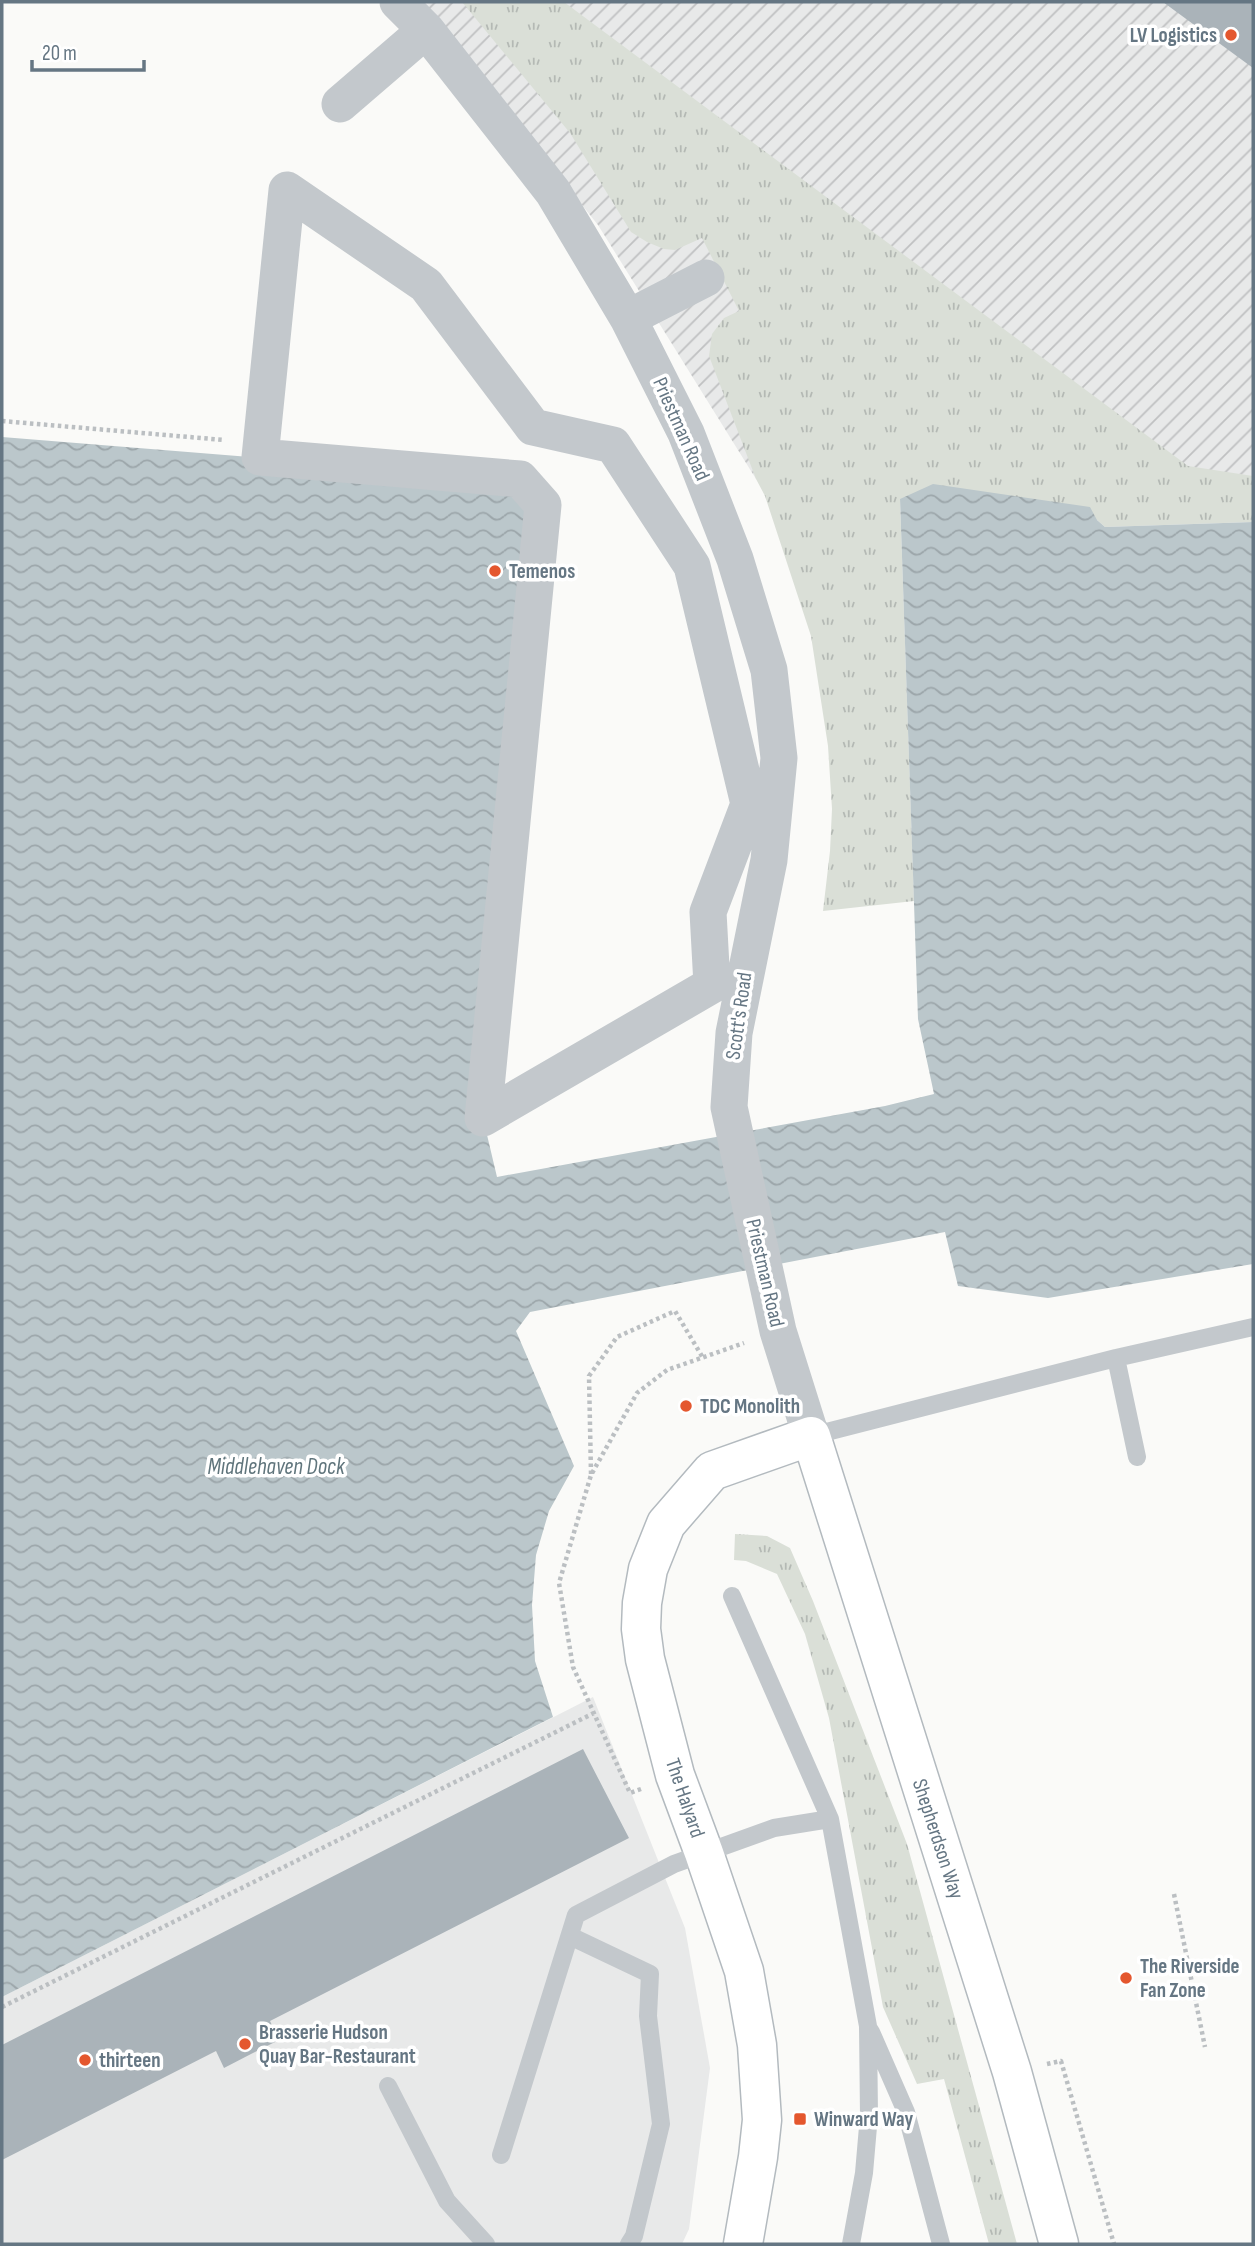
<svg xmlns="http://www.w3.org/2000/svg" width="1255" height="2246" viewBox="0 0 1255 2246" font-family="'Sofia Sans Condensed',sans-serif">
<style>
.built{fill:#e8e9e9}
.industrial{fill:url(#industrial-furrows)}
.grass{fill:url(#grass-tufts)}
.water{fill:url(#water-waves)}
.building{fill:#aab3b9}
.lines{fill:none;stroke-linecap:round;stroke-linejoin:round}
.secondary-casing{stroke:#b3babf;stroke-width:41}
.path{stroke:#bbbfc2;stroke-width:4.5;stroke-dasharray:3.5 3.5;stroke-linecap:butt}
.lane{stroke:#c3c8cc;stroke-width:18}
.street{stroke:#c3c8cc;stroke-width:37}
.secondary{stroke:#fff;stroke-width:38}
.poi-dot{fill:#e4572e;stroke:#fff;stroke-width:2.5}
.labels{text-anchor:middle;dominant-baseline:central;stroke-width:7;stroke-linejoin:round;paint-order:stroke}
.poi-label{font-size:21px;font-weight:bold;fill:#657683;stroke:#fff;text-anchor:start}
.street-label{font-size:21px;fill:#657683;stroke:#fff}
.water-label{font-size:23px;font-style:italic;fill:#60757c;stroke:#fff}
</style>
<defs>
<pattern id="industrial-furrows" width="10" height="10" patternUnits="userSpaceOnUse" patternTransform="scale(1.75)"><rect width="10" height="10" fill="#e8e9e9"/><path d="M-1 1l2-2M0 10L10 0M9 11l2-2" fill="none" stroke="#c0c1c2"/></pattern>
<pattern id="grass-tufts" width="24" height="20" patternUnits="userSpaceOnUse" patternTransform="scale(1.75)"><rect width="24" height="20" fill="#dadfd7"/><path d="M3 7l-1-3M5 7V3M7 7l1-3M15 17l-1-3M17 17v-4M19 17l1-3" fill="none" stroke="#b4b9b4"/></pattern>
<pattern id="water-waves" width="16" height="10" patternUnits="userSpaceOnUse" patternTransform="scale(1.75)"><rect width="16" height="10" fill="#bbc7cb"/><path d="M0 5q4-4 8 0t8 0" fill="none" stroke="#9ca6aa"/></pattern>
</defs>
<rect width="100%" height="100%" fill="#fafaf8"/>
<path class="built" d="M593,1697l92,231 25,140 -21,161 -7,15h-680v-247z"/>
<path class="industrial" d="M420,2h833v487l-320,-5 -177,-5 -158,-254z"/>
<path class="grass" d="M462,2h102l624,464 65,10v46l-148,5 -8,-7 -197,-21 14,402 -91,10 7,-60 2,-42 -4,-63 -17,-110 -46,-140 -9,-17 -47,-123 3,-22 12,-16 15,-7 -37,-73 -27,12 -11,-1 -17,-7 -16,-10 -61,-99z
M735,1534l32,2 23,12 23,53 94,243 110,400h-28l-45,-165 -27,5 -34,-77 -54,-289 -24,-84 -28,-60 -31,-13 -12,-1z"/>
<path class="water" d="M2,437l518,42 23,26 -60,613 14,59 388,-71 49,-12 -16,-75 -18,-520 33,-15 157,23 7,13 8,7 148,-5v742l-205,34 -90,-12 -13,-54 -415,80 -14,19 58,135 -25,45 -13,44 -4,50 3,56 18,56 -551,280z"/>
<path class="building" d="M1163,2h90v66z
M583,1749l46,89 -359,183 9,19 -28,14 -27,14 -8,-17 -214,109v-115z"/>
<g class="lines">
<g class="secondary-casing">
<path id="secondary" d="M743,2244l15,-87 4,-37 -5,-75 -13,-74 -40,-118 -29,-78 -30,-116 -4,-30 1,-26 6,-34 18,-45 46,-53 99,-35 201,636 47,172"/>
</g>
<path class="path" d="M2,421l222,19
M591,1474l-2,-98 28,-39 58,-26 28,47
M641,1789l-11,4 -57,-126 -14,-84 32,-108 46,-82 30,-23 77,-27
M1174,1894l31,153
M2,2007l592,-294
M1047,2064l14,-3 53,183"/>
<path class="lane" d="M1116,1358l21,99
M811,1436l305,-78 137,-31
M732,1596l98,223 38,207 1,89 -5,58 -13,71
M570,1936l80,38 -2,42 13,108 -27,112 -5,8
M871,2032l35,80 35,132
M388,2086l59,115 39,43
M501,2155l75,-240 98,-51 100,-36 56,-9"/>
<path class="street" d="M398,2l28,28 127,162 75,126 58,115 49,126 34,111 10,88 -10,102 -35,173 -5,74 49,224 33,105
M340,104l86,-74
M287,190l139,95 107,142 80,18 79,121 57,238 -41,108 4,73 -229,133 60,-613 -23,-26 -260,-22z
M628,318l78,-40"/>
<use href="#secondary" class="secondary"/>
</g>
<g class="poi-dot">
<circle cx="1231" cy="35" r="7"/>
<circle cx="495" cy="571" r="7"/>
<circle cx="686" cy="1406" r="7"/>
<circle cx="1126" cy="1978" r="7"/>
<circle cx="245" cy="2044" r="7"/>
<circle cx="85" cy="2060" r="7"/>
<rect x="793" y="2112" width="14" height="14" rx="3.5"/>
</g>
<g class="labels">
<g class="poi-label">
<text x="1217" y="35" text-anchor="end">LV Logistics</text>
<text x="509" y="571">Temenos</text>
<text x="700" y="1406">TDC Monolith</text>
<text x="1140" y="1966">The Riverside<tspan x="1140" dy="24">Fan Zone</tspan></text>
<text x="259" y="2032">Brasserie Hudson<tspan x="259" dy="24">Quay Bar-Restaurant</tspan></text>
<text x="99" y="2060">thirteen</text>
<text x="814" y="2119">Winward Way</text>
</g>
<g class="street-label">
<text transform="translate(681 429) rotate(66)">Priestman Road</text>
<text transform="translate(739 1016) rotate(-82)">Scott's Road</text>
<text transform="translate(765 1273) rotate(77)">Priestman Road</text>
<text transform="translate(685 1798) rotate(71)">The Halyard</text>
<text transform="translate(938 1839) rotate(72)">Shepherdson Way</text>
</g>
<g class="water-label">
<text x="276" y="1467">Middlehaven Dock</text>
</g>
</g>
<rect width="1255" height="2246" fill="none" stroke="#657683" stroke-width="7"/>
<path d="M32 60v10h112v-10" fill="none" stroke="#657683" stroke-width="3.5"/>
<text x="42" y="60" font-size="21" fill="#657683" stroke="#ffffff" stroke-width="5" paint-order="stroke">20 m</text>
</svg>
